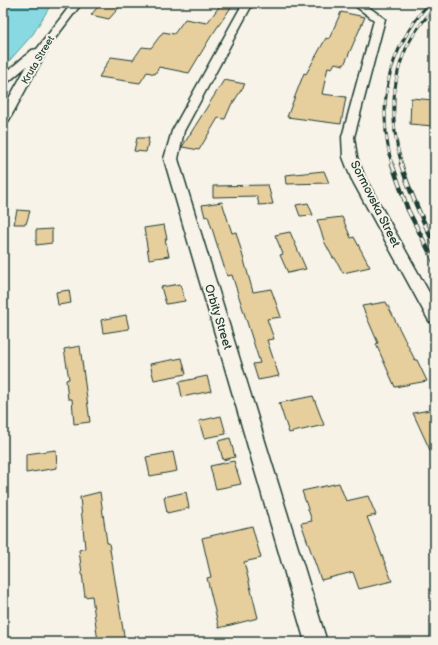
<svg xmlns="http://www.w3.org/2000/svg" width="438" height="645" viewBox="0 0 438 645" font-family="'Balsamiq Sans',sans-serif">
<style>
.water{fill:#89d9e3;stroke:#5f9b9d}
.building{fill:#e7ce9d;stroke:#1f3d34}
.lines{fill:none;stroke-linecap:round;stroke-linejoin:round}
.street-casing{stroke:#1f3d34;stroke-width:3}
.street{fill:#f7f3e8;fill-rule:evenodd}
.rail-far1-casing{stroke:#1f3d34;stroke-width:3}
.rail-casing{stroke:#1f3d34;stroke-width:4.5}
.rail-far1{stroke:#f7f3e8;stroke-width:2;stroke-dasharray:6;stroke-linecap:butt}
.rail{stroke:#f7f3e8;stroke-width:3;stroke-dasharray:8;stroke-linecap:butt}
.labels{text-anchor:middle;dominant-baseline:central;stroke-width:4;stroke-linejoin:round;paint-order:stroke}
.far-street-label{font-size:10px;fill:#1f3d34;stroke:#f7f3e8}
.street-label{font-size:12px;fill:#1f3d34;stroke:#f7f3e8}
</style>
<rect width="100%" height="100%" fill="#f7f3e8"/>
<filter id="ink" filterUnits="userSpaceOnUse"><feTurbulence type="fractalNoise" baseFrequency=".025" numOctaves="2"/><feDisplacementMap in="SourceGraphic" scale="8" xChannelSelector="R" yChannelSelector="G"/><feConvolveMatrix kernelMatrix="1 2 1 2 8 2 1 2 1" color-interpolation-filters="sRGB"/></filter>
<g filter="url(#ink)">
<path class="water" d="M3,3h49l-19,31 -30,34z"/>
<path class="building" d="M101,3h22l-14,16 -18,-4z
M222,3h12l-24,35 -21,35 -30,-6 -4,7 -8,-2 -7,11 -41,-6 12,-20 22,3 9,-13 9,1 12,-16 11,2 11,-15 22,4z
M341,12l24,5 -21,48 -9,-2 -3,5 -4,-1 -6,27 24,3 -5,27 -54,-7 17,-44 2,1 20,-36 3,1z
M224,80l21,4 -12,19h-1l-7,16 -7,-1 -19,32 -17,-3z
M411,98l22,2v26l-23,-2z
M137,138h12l-3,14 -12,-1z
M324,171l5,12 -43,1 -1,-9z
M268,185l5,19 -14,1 -2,-9 -44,1v-11z
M222,202l10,31 4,-1 17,60 18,-3 10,28 -14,2 7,20 -7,1 12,36 -21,4 -5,-16 7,-1 -28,-88 -5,1 -19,-60 -3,1 -3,-12z
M308,203l5,12 -13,1 -4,-11z
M17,210l13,1 -4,13h-12z
M342,217l9,21 3,-1 16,30 -27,6 -8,-15h-2l-8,-15 -8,-23z
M164,225l3,14h-2l4,17 -20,3 -5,-31z
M52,229v14l-16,2v-15z
M290,232l16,37 -18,4 -8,-18 3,-1 -8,-19z
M180,284l5,17 -19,3 -5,-17z
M69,290l2,13 -13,2 -2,-13z
M386,302l29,58h2l10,21 -32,6 -19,-43 2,-1 -16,-37z
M126,315l3,14 -26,4 -2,-13z
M80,346l10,76 -16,2 -2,-25h-4l-2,-19 3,-1 -5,-30z
M182,358l4,16 -32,6 -4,-16z
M207,376l4,15 -29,6 -3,-15z
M313,396l11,29 -35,8 -10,-30z
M435,409v52l-22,-48z
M221,416l5,18 -22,4 -5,-17z
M230,438l5,19 -12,3 -5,-19z
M56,450l1,18 -31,5v-19z
M173,452l4,19 -27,5 -4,-19z
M234,461l7,23 -25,5 -6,-23z
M339,483l7,18 22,-5 8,19 -9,2 25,64 -33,8 -6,-17 -32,8 -20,-57 11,-2 -10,-30z
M100,492l7,51h2l16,99h-27l-6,-46 -7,1 -6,-47 6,-2 -5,-51z
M186,492l3,16 -22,5 -3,-16z
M252,526l9,32 -17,4 14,56 -39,10 -12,-50 4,-1 -9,-39z"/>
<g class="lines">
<g class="street-casing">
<path id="street" d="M72,3h10l-32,42 -41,75 -2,3 -4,1v-15l24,-43 -20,17 -4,2v-10l29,-25 5,-1z
M243,3h10l-69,128 -6,28 149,483h-22l-141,-483 8,-28z
M351,3h12l22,16 -31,118 3,20 8,21 70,125v20l-6,-2 -78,-143 -8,-21 -1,-20 32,-117z"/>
</g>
<use href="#street" class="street"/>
<g class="rail-far1-casing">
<path id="rail-far1" d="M392,165c-16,-62 -5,-113 37,-162
M402,165c-13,-42 -12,-94 12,-131 6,-10 14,-18 21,-27"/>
</g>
<g class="rail-casing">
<path id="rail" d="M392,164l16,46 27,53
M401,164c9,29 21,55 34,82"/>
</g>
<use href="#rail-far1" class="rail-far1"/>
<use href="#rail" class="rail"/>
</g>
</g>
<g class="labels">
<g class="far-street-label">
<text transform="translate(38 60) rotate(-59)">Kruta Street</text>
</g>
<g class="street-label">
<text transform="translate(375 204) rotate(63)">Sormovska Street</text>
<text transform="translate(218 317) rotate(73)">Orbity Street</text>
</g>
</g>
<rect width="438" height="645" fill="none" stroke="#f7f3e8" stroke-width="16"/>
<rect x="8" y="8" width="422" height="629" fill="none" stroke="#1f3d34" stroke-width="1.5" filter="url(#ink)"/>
</svg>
